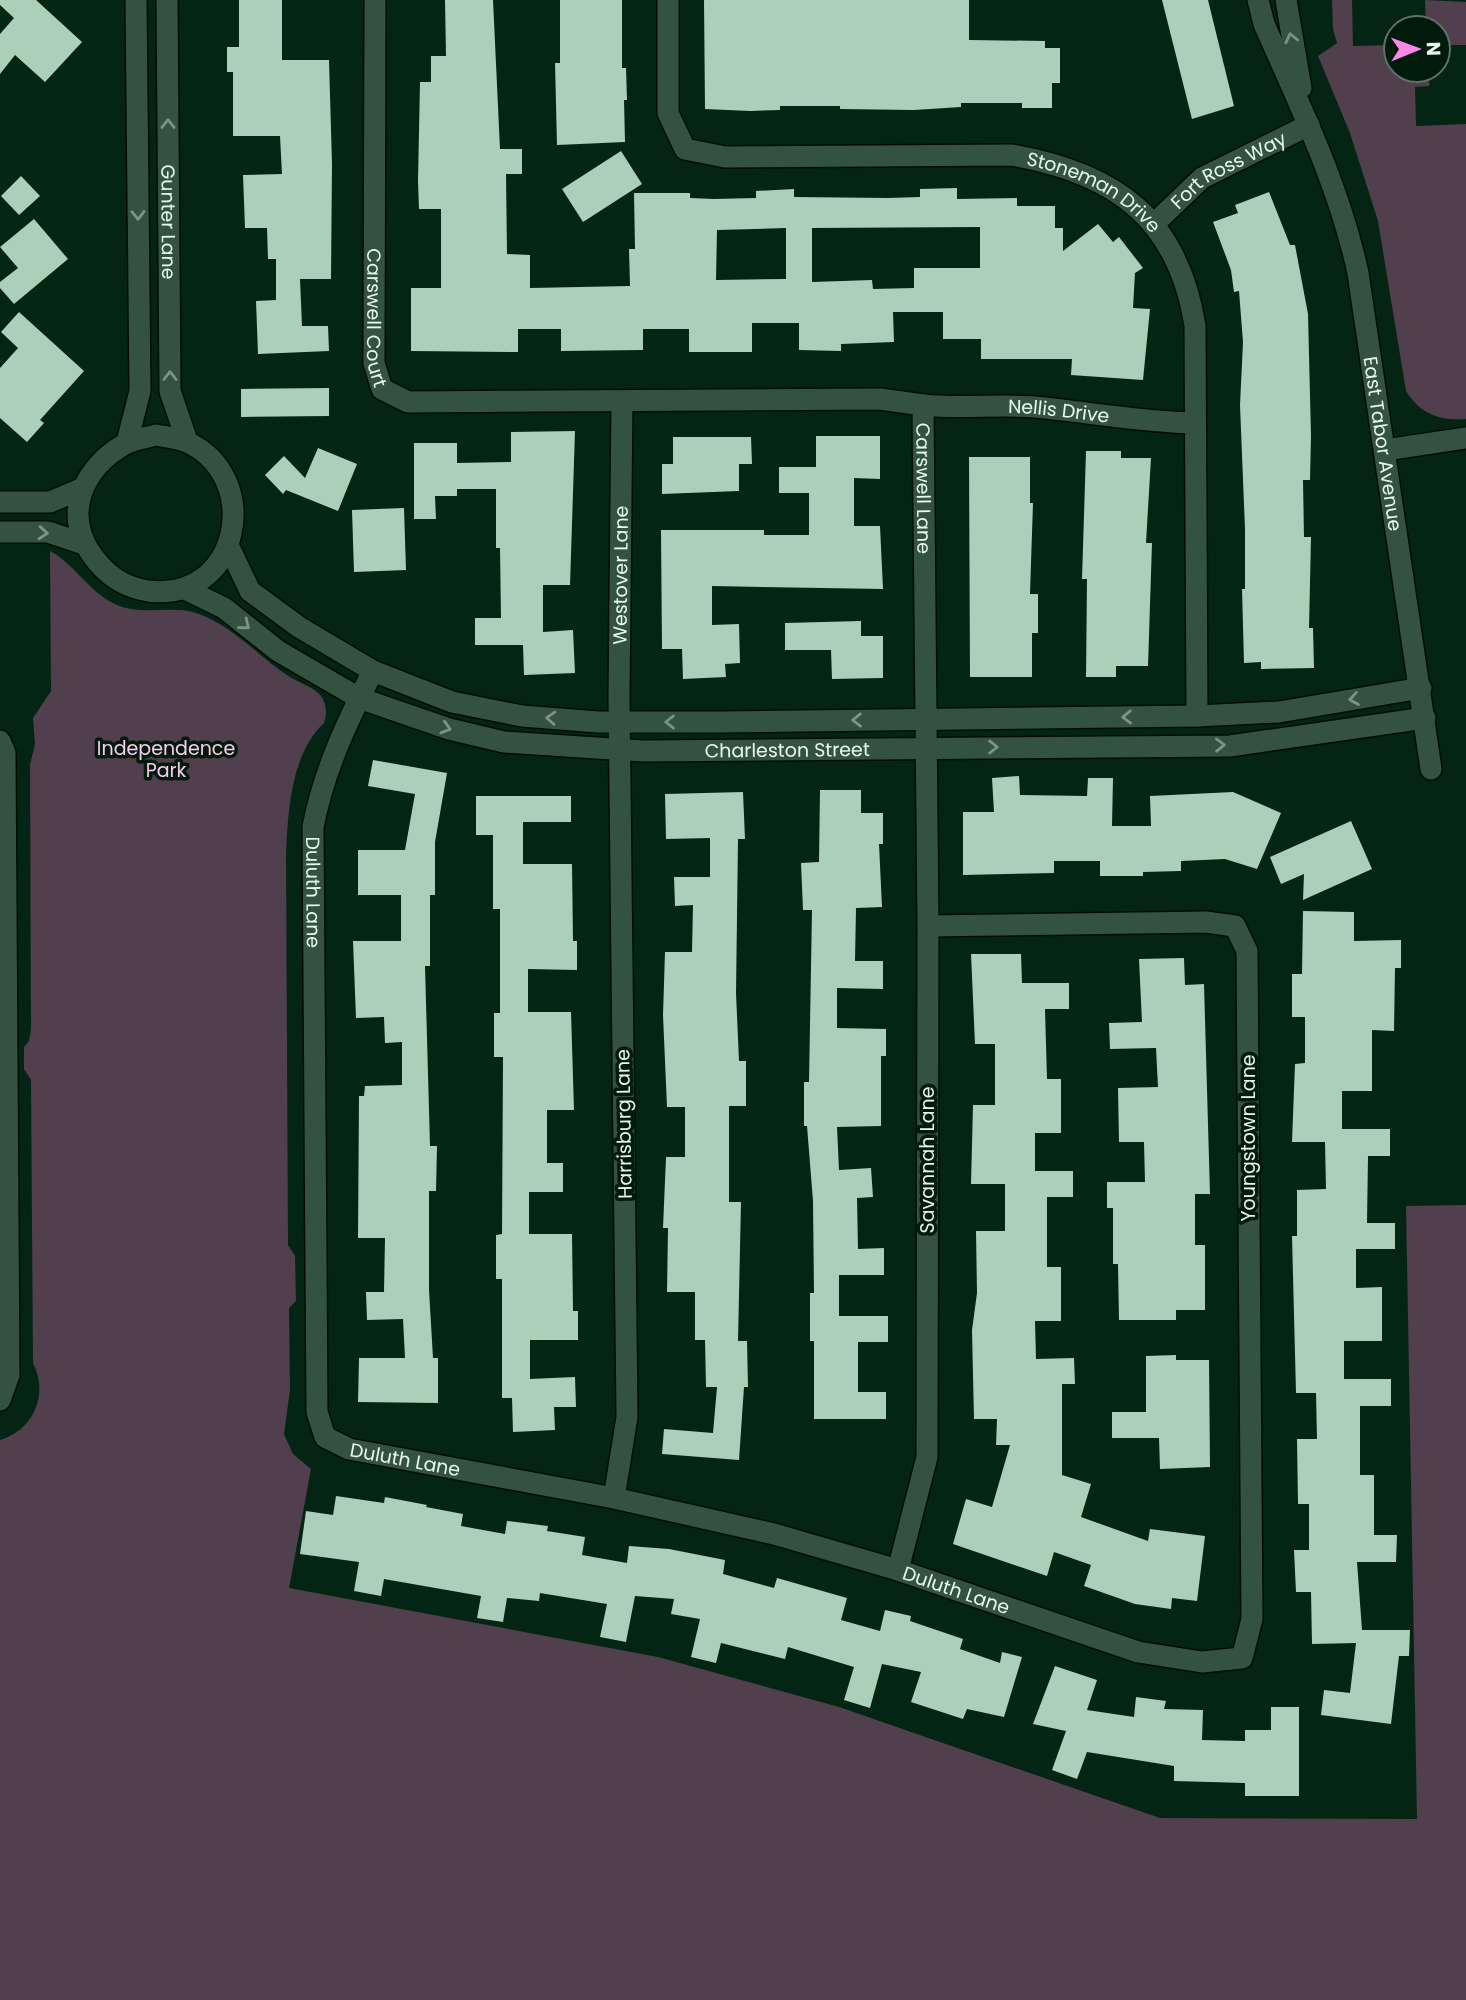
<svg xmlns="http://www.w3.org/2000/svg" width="1466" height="2000" viewBox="0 0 1466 2000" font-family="Poppins,sans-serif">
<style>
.green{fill:#513f4d}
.building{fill:#abcfb8;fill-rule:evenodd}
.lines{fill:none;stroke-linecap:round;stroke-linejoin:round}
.minor-casing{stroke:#000d03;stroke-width:24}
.minor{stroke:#33523f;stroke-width:21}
.oneway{stroke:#7b9484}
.labels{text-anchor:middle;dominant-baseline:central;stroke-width:7;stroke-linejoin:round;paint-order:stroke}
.street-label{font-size:19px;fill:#e6f8ec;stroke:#001b0b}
.park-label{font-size:19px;fill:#fdc9f1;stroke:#001b0b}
</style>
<rect width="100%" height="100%" fill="#052514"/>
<path class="green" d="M1332,0h20l1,46 43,-1v25h34l-1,16 -14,1 1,39 50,-2v295c-26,2 -46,-5 -60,-28l-28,-170 -28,-88 -32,-77 19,-13 -4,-14z
M1425,0l41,2v43h-28v-17h-12z
M50,551c26,14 39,42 67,54 26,11 54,0 79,8 35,11 64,45 94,64 9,6 21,9 28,16 8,7 10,20 6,30 -33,31 -36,87 -38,131l2,391 7,11 1,45 -7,7 1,82 -6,44 9,20 18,15 -22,119 369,69 181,50 321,111 257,1 -11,-613 60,-1v795h-1466v-560c34,-10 49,-46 33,-77l-2,-283 -7,-11v-22l5,-6 2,-12 -1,-264 5,-21 -2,-26 18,-27z"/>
<path class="building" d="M0,0h36l46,42 -37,40 -30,-27 -15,19v-40l14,-16 -14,-13z
M239,0h43v60h47l3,104 -1,115h-31l2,47h26l1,25 -71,3 -2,-53 20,-1v-41h-8l-1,-31h-22l-2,-53 39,-1 -2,-38h-47v-64h-6v-25h12z
M445,0h48l7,149h22v25h-16l1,80 23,1v33l100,-2 -1,-37h6l-1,-56h56v5l24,1 42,-1v-7l38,-2v8l94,1 32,-1v-8l37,-1v11l60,-1v8h38v22h8v23l35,-27 15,18 6,-5 24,31 -8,5 -2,35 17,1 -7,71 -72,-5 1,-16h-91v-20h-38v-27h-50l1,30 -53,2v7l-42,-1v-27h-47v29h-63v-23h-46v21l-82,1v-22h-43v23l-107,-1v-63h30v-79h-22l-1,-28 2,-99h11v-26h15zM980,227v41h-66v20l-41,1 -1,-9 -60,2v-54zM786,228v51l-70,1 1,-50z
M560,0h62v68h4l1,32h-3l1,42 -68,3 -2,-82h5z
M704,0h265v40l76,1v7h15v35h-8v25h-30v-5h-61v4l-47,3 -74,-1v-3h-60v4l-30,1 -45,-2z
M1162,0h46l26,106 -42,13z
M621,151l21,33 -59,38 -21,-33z
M21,176l19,20 -21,19 -18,-19z
M1269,192l21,53h5l13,69 3,122 -1,44h-7l1,57h7l-2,91h4l1,40 -53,1v-7l-17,1 -2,-74h3v-60l-5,-124 3,-63 -4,-51 -5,1 -3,-22 -18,-48 25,-9 -3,-8z
M34,219l34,40 -54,45 -14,-16v-6l18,-14 -18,-21z
M19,312l65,59 -44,49 4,3 -17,19 -27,-24v-50l18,-20 -17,-16z
M329,388v28l-88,1v-28z
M575,431l-5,154h-27v47l30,-2 2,43 -51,2 -1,-30h-48v-27h26l-1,-70h-4v-59h-39v7h-22l1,23h-22v-76h43v20l54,-1v-30z
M816,436h64v43l-26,-1v48h26l3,63 -171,-3v39l27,-1 1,39 -15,1 1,13 -43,2 -1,-30h-20l-1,-119h103v5h45v-42h-30v-26h37z
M673,437h78l1,27h-13v27l-77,3v-30h11z
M318,448l39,16 -19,47 -52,-21 -3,4 -18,-19 19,-19 21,22z
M1086,451h35v7h30l-5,85h6l-4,123h-32v11h-30l1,-98h-5z
M969,457h61v46h3l-3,91h8v39h-6v44h-62z
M404,508l2,62 -52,2 -2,-62z
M861,621v15h22v42l-51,1 -1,-29h-46v-27z
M373,760l74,13 -12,69v53h-5v71h-5l5,180h7l-1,45h-7v99l4,68h5v45l-80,-1 1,-44h46l-2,-39 -36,1 -1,-28h18l1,-54h-27l1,-142h5l1,-10 37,-1v-43l-17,1 -1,-26 -28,1 -3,-77h48v-46h-43v-45h47l10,-56 -47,-8z
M1019,776l1,19 67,1 1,-18h25l-1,48h39l-1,-30 83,-4 48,21 -24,56 -32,-10 -44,2v10l-38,1v4h-43v-15h-46v12l-91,2v-63h31l-2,-34z
M820,790h41v23h22v31h-4l3,63 -26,1 -1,53h28v28l-46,-1v40l49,1v27h-5v70l-44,1 2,43 32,-2 2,29 -16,1 1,51 26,-1v27h-45v41h49v26h-30v50h28v27h-72v-78h-4v-48h4l-1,-92 -6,-75h-3v-44h5l3,-172h-9l-2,-47 18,-1z
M743,792l2,47h-7l-2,154 3,68h7v45h-17v96h12l-3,139h9l1,46h-4l-5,73 -77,-6 2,-25 49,4 4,-46h-11l-1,-47h-10v-48h-28l1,-64h-5l3,-71h19v-50h-18l-4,-92 2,-63h27l1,-47 -18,1 -1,-29h36v-39l-44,1 -1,-45z
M476,796h95v26h-48v42h49l1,77h4v29l-49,-1v43h43l3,98h-27v53h16v29h-34v42h43l1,77h5v29h-48v39l45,-2 1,30h-22l1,23 -42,2 -1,-34h-10v-119h-6v-44l6,-1 1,-177h-9v-44h6v-104h-7v-74h-17z
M1351,821l21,48 -69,31 1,-26 -23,10 -11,-27z
M1303,911l51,1v29l47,-1v28h-6l-1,63 -22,-1v61h-30v38h48v27h-22l-1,67h28v26h-39v39l26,-1v54h-38v38h47v27h-31v69h14v60h23l-1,27h-39l5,68h48l-1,26h-10l-8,68 -70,-9 3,-25 26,3 6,-50 -44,1 -1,-52h-15l-2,-42h15v-46h-11l-1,-65h20l-1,-46h-20l-4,-157h5v-46l29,-1 -1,-47h-33l3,-78 10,-1v-46h-13v-43h10z
M971,954h50l1,29h47v26h-24l2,70h14v54h-26v38h38v26h-26v70h14v54h-26l1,38 38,-1 1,26h-13v91l29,9 -10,33 67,24 2,-12 55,7 -8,65 -25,-3 -1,11 -36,-5 -51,-18 7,-21 -37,-13 -7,24 -94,-32 13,-45 26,8 18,-62h-14l1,-26h-23l-2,-89 5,-37 -1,-62h29v-47h-34l2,-79h22v-61h-20z
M1184,958l1,27 19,-1 6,210h-15v51h10v65h-29v10h-57l-1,-56h-5v-56h-6v-26h38l-1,-40h-25l-1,-54 40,-1 -2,-39 -46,1 -1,-26 33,-1 -3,-63z
M1176,1355v5h33l1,107 -50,2 -1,-31h-47v-26h34v-56z
M336,1496l48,7 1,-6 42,8 -1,2 37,7 -2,12 44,8 2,-13 41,5 -1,5 38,6 -3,18 45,8 2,-17 40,3 56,11 -2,14 51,14 3,-10 70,20 -6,22 39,11 5,-21 26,6 -1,5 53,18 -3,10 40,14 2,-11 20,5 -18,60 -37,-8 -4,10 -52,-17 10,-30 -39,-8 -12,44 -26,-8 10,-33 -66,-20 -3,12 -64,-16 -5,20 -25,-6 9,-38 -29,-5 3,-15 -39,-3 -9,46 -26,-5 7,-33 -67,-11 -1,8 -32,-3 -4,24 -26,-4 4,-22 -97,-17 -3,17 -27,-5 5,-29 -59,-8 6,-43 27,4z
M1055,1666l42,14 -10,30 47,7 2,-20 30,4 -2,8 39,1 -1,30 43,1v-11h26v-23h28v89h-54v-13l-71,-2v-15l-87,-14 -10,27 -25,-9 14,-39 -33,-7z"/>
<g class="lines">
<g class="minor-casing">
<g id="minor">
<path id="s1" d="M167,0l3,391 17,50"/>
<path id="s2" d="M668,0v113l17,36 40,8 287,-2c103,18 166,63 183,171l2,390"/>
<path id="s3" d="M1258,0l6,24c36,82 75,161 94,249l73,496"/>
<path d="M1286,0l15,88"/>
<path id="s4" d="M375,3l-1,360 8,26 26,13 472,-3 43,6 5,521 -1,531 -29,113"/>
<path id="s5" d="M1154,224l48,-46 107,-53"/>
<path id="s6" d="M923,405c37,4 75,-1 112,2 53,5 106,15 160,16"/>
<path d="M156,435c9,2 22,3 31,7 77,35 53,161 -39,149 -25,-4 -42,-16 -56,-36 -30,-42 -8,-88 33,-111 9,-5 21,-6 31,-9z"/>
<path d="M127,442l13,-51 -4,-391"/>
<path d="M1385,450l81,-12"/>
<path d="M0,502h50l31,-13"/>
<path d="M0,532h48l36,12"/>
<path d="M229,547l21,44 49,36 74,44 79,31 70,14 76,6h123l476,-6 82,-4 142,-24"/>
<path id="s7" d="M187,590l37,18 54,43 81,47 90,31 55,13 139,9 587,-5 195,-28"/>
<path id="s8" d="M373,671c-26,51 -49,99 -60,156l4,585 8,25 24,12 265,49 160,36 124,36 240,82 64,10 40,-4 10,-39 -5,-668 -12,-25 -29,-4 -278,4"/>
<path d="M0,741l5,12 4,622 -9,25"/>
<path id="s9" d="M614,1498l13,-81 -8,-720 3,-296"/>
</g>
</g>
<use href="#minor" class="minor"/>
</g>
<defs><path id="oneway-chevron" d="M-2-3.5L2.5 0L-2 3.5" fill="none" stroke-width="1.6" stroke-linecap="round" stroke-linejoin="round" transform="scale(1.75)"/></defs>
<g class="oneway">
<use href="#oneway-chevron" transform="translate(1291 38) rotate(-103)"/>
<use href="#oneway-chevron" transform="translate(168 124) rotate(-90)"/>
<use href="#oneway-chevron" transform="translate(138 215) rotate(89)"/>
<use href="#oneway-chevron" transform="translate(170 376) rotate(-90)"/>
<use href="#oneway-chevron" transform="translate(43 533) rotate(5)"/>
<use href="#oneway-chevron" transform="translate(245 625) rotate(39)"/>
<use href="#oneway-chevron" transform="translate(1354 699) rotate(170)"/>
<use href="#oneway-chevron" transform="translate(1127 717) rotate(179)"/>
<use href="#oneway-chevron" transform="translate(551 718) rotate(-176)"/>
<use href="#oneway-chevron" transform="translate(857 720) rotate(179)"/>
<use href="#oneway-chevron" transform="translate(670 722) rotate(-180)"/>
<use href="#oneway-chevron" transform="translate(446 728) rotate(17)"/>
<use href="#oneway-chevron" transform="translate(1220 745) rotate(-1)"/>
<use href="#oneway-chevron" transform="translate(993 747)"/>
</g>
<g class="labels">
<g class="street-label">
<text stroke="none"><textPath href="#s5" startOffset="93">Fort Ross Way</textPath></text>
<text stroke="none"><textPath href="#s2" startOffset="572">Stoneman Drive</textPath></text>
<text stroke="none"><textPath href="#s1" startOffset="222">Gunter Lane</textPath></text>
<text stroke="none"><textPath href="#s4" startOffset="315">Carswell Court</textPath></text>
<text stroke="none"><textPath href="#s6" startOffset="136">Nellis Drive</textPath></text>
<text stroke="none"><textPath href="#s3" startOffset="464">East Tabor Avenue</textPath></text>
<text stroke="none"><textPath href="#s4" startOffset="1015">Carswell Lane</textPath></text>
<text stroke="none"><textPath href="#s9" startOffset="924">Westover Lane</textPath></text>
<text stroke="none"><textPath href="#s7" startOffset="639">Charleston Street</textPath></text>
<text stroke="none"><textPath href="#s8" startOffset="233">Duluth Lane</textPath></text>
<text transform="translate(624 1124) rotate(-91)">Harrisburg Lane</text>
<text transform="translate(1248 1138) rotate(-90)">Youngstown Lane</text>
<text transform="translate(927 1160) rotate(-90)">Savannah Lane</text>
<text stroke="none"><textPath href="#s8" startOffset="863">Duluth Lane</textPath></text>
<text stroke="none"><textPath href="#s8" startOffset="1430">Duluth Lane</textPath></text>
</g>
<g class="park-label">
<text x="166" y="748">Independence<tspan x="166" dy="22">Park</tspan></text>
</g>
</g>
<g transform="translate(1417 49) rotate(89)"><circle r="33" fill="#001b0b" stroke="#5c7365" stroke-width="2"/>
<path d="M0-5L12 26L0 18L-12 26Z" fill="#fb87e6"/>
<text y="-10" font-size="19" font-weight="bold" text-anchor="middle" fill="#e6f8ec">N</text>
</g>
</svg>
